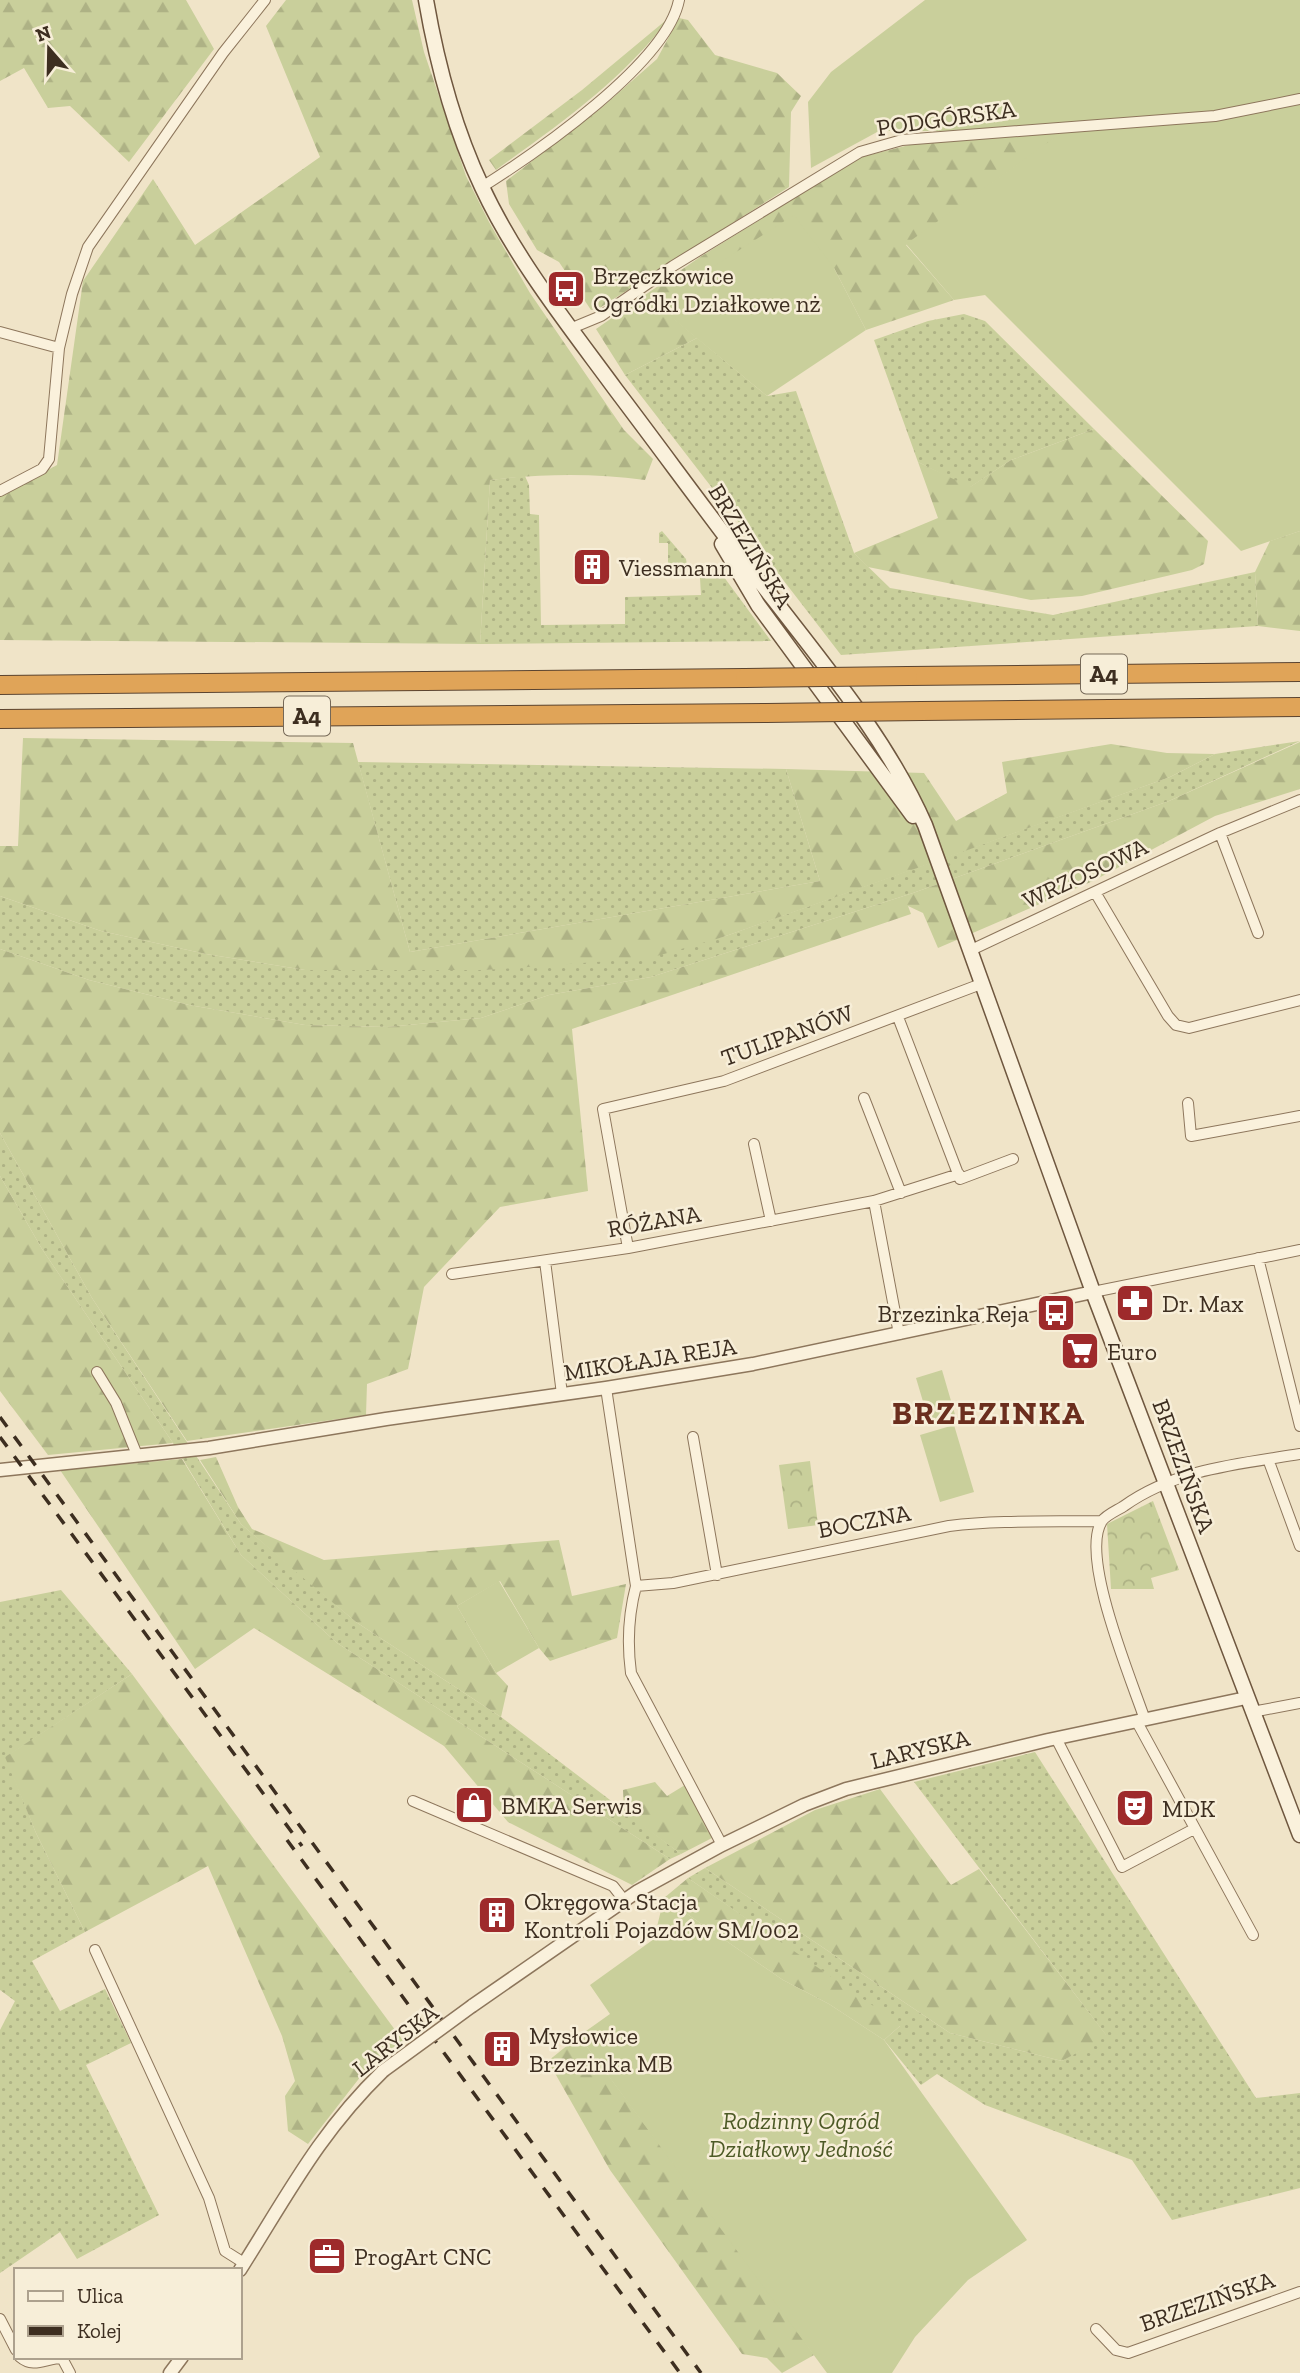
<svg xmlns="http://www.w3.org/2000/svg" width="1300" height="2373" viewBox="0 0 1300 2373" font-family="'Zilla Slab',serif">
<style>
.grass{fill:url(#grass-dots)}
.forest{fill:url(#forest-firs)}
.park{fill:url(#park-crowns)}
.garden{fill:#c9cf9b}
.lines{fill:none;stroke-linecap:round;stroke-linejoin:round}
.minor-casing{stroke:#8d765c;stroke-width:12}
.tertiary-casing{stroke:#8d765c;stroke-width:15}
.secondary-casing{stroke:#6f573f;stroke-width:17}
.motorway-casing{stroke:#5b4430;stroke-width:20}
.minor{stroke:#faf1dc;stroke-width:10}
.tertiary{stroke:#faf1dc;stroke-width:12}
.secondary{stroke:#faf1dc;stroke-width:14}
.motorway{stroke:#e0a458;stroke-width:18}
.rail{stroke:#3d2e20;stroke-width:3.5;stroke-dasharray:12 12;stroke-linecap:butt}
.tertiary-bridge-casing{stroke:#8d765c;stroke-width:15;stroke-linecap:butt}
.motorway-bridge-casing{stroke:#5b4430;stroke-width:20;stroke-linecap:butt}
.tertiary-bridge{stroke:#faf1dc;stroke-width:12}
.motorway-bridge{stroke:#e0a458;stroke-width:18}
.labels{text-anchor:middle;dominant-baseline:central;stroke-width:5;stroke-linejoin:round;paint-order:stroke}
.shield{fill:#f7eed8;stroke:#756857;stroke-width:2}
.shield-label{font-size:23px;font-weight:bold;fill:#3d2e20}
.street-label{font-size:24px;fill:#3d2e20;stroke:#f7eed8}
.poi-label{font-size:24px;fill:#3d2e20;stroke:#f7eed8;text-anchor:start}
.park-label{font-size:24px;font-style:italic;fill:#4d5a26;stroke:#f7eed8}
.district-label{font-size:32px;font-weight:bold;letter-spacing:2px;fill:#6b2e1e;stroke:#f7eed8}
</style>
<defs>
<pattern id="grass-dots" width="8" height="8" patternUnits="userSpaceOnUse" patternTransform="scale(1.75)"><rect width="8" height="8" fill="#c9cf9b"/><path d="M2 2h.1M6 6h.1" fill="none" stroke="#aeb285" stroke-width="1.8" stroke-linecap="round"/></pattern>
<pattern id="forest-firs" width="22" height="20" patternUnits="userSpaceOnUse" patternTransform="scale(1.75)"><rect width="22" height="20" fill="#c9cf9b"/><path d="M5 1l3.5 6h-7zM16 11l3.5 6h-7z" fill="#aeb285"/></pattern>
<pattern id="park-crowns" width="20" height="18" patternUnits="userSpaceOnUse" patternTransform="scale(1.75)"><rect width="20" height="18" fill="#c9cf9b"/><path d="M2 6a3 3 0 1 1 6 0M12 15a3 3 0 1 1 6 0" fill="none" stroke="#aeb285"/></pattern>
</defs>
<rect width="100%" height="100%" fill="#f0e4c8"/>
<path class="grass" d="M964,314l21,7 109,108 -83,31 -42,28 -51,-26 -44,-122 54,-19z
M697,338l70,58 29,-5 58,162 36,35 163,27 202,-43 3,54 -417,29 -216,-280z
M525,476l4,9 1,29 9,1 2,110 84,-1v-27l76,-2 -1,-17 21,-5 50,68 -291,3 10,-164z
M662,531l24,28 1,6 -5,7 -15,1 -6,-4 -2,-4 9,-1v-21h-9v-10z
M1300,741l-131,60 -256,92 -262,84 -102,18 -68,23 -94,9 -82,-2 -116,-20 -100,-25 -89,-31v-53l101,35 105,23 99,16h181l237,-33 447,-160 45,-23z
M358,762l428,7 34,112 -410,71z
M0,1133l92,165 149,226 115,98 145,95 180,137 -11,5 -333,-216 -96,-88 -68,-112 -131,-194 -42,-73z
M61,1590l71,84 -126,83 30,76 49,99 -53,29 28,50 45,-22 26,54 -45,22 73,150 -82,44 -17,-27 -60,41v-243l15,-29 -15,-11v-388z
M1035,1752l221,346 44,-5v95l-128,32 -40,-60 -147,-55 -48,-31 -16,11 -37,-45 16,-14 -212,-148 17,-10 245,165 112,28 44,-26 -192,-253z"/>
<path class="forest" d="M0,0h186l28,49 -85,113 -59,-56 -22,2 -24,-40 -24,13z
M286,0h126l12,52 42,124 23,46 41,71 94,137 29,29 -8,21c-53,-7 -103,-6 -155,0l-10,164 -480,-4v-144l57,-31 26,-184 70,-102 42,66 125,-88 -54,-131z
M671,16c-50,66 -109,106 -175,154l-7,-10 93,-70z
M679,18l9,2 27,35 62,18 24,23 -10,16 -2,75 -191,122 -7,1 -32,-48 -22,-12 -28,-46 -3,-23 94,-72 57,-50z
M1065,131l-159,114 48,55 -88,30 -32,-62 -178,36 41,34 -72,37 -29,-46 104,-72 158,-99 55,-14z
M1094,429l114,112 -4,23 -12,6 -110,26 -51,4 -163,-33 -14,-14 84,-35 -20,-56 52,25 41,-27z
M1300,531v100l-42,-5 -3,-54 15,-31z
M23,738l330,5 57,209 410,-71 -34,-112 138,4 32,48 51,-28 -5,-31 109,-18 56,9 48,1 -45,23 -205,74 -242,86 -73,21 -164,12h-181l-99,-16 -105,-23 -101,-35v-50h18z
M1300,742v47l-85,27 -122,65 -155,67 -15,-35 -15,-7 3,8 -339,115 16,162 -88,16 -76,80 -16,82 -41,15 -1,31 -179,26 -95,-143 -92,-165v-184l89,31 100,25 116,20 82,2 94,-9 68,-23 102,-18 262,-84 256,-92z
M0,1176l42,73 131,194 -125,12 -48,-64z
M216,1457l22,50 14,22 72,31 235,-20 13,56 54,-12 -9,54 -67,23 -11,-13 -39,-67 -43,25 39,67 12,13 -7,31 -145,-95 -60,-50 -55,-48 -41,-64z
M182,1459l59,96 96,88 333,216 -38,26 -124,-63 -64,-76 -190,-118 -59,41 -135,-199z
M132,1674l272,368 -43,34 -53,68 -20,-13 -3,-35 10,-15 -13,-45 -74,-170 -123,66 -49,-99 -31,-76z
M655,1782l12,14 18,-11 27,53 -31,16 -57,-42 -1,-22z
M880,1789l71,96 28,-16 128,167 -45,25 -112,-28 -245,-165 110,-58z
M688,1878l213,147 -17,15 -55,-36 -46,-24 -119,-82z
M579,2036l205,276 30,43 -32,18 -15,-15 -25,-4 -132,-184 -62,-109z"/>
<path class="park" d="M810,1461l8,64 -30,4 -9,-64z
M1153,1501l26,69 -28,8 3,11h-43l-4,-65z"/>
<path class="garden" d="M925,0h375v531l-59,20 -256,-256 -31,5 -48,-56 158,-113h-185l-68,37 -3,-66 23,-30z
M794,215l40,53 32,62 -99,66 -112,-92z
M942,1370l14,48 -26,7 -14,-47z
M954,1425l20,67 -34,10 -20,-67z
M499,1581l40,67 -43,25 -39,-67z
M664,1898l119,82 46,24 55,36 143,200 -59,40 -53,57 -23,36h-65l-248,-337 31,-22 -20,-29 64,-46z"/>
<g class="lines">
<g class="minor-casing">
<path id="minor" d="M482,187c54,-34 185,-124 197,-187
M572,328l29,-12 72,-50 187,-114 42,-12 313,-24 85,-17
M0,332l59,16
M0,491l42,-22 7,-10 10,-111 13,-54 16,-47 135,-194 42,-53
M1220,833l38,100
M1095,892l73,124 8,9 13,3 111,-28
M969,951l251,-118 80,-33
M898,1017l62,162 53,-20
M864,1098l37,95
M1188,1103l3,33 109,-20
M754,1144l17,77
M874,1201l25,133
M628,1248l-25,-139 121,-28 257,-97
M1258,1258l42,168
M545,1261l17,133
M452,1274l176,-26 246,-47 85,-27
M1093,1292l207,-42
M97,1372l19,31 21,52
M606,1388l30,198c-8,30 -9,57 -5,87l91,172
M693,1437l24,138
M1268,1459l32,87
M636,1586l37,-3 276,-57c51,-6 102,-4 153,-5
M1252,1712l48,-9
M1145,1720c-13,-39 -66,-164 -43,-199 4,-6 16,-11 22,-15 52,-37 114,-42 176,-52
M1137,1722l116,213
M1056,1738l66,129 72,-38
M413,1801l200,85 11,14
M95,1950l114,248 16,53 19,12
M0,2319l16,31
M1096,2329l20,21 12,3 172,-61
M20,2357c14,12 26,1 42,1l8,15"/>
</g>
<g class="tertiary-casing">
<path id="tertiary" d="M0,1470l209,-22 177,-29 220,-31 147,-24 340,-72
M472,2006l166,-115 84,-46 82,-40 42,-16 202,-49 198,-42
M240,2270c47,-74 79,-137 143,-199
M170,2373l12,-16"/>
</g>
<g class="secondary-casing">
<path id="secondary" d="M426,0c11,64 28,128 56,187 34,73 87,139 134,203 53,70 105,142 159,211 55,71 114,142 150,224l168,467 207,543
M722,544l36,61 155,211"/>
</g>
<g class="motorway-casing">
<path id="motorway" d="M908,676l392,-4
M0,685l745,-7
M922,711l378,-4
M0,719l766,-6"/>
</g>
<use href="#minor" class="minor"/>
<use href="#tertiary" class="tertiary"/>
<use href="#secondary" class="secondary"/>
<use href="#motorway" class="motorway"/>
<path class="rail" d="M0,1417l701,956
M0,1437l302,409
M287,1840l393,533"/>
<g class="tertiary-bridge-casing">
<path id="tertiary-bridge" d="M383,2071l89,-65"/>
</g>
<g class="motorway-bridge-casing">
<path id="motorway-bridge" d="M745,678l163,-2
M766,713l156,-2"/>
</g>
<use href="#tertiary-bridge" class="tertiary-bridge"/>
<use href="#motorway-bridge" class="motorway-bridge"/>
</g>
<defs>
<g id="bus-square" transform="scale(2.0125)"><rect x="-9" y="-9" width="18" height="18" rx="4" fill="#9e2a2b" stroke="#f7eed8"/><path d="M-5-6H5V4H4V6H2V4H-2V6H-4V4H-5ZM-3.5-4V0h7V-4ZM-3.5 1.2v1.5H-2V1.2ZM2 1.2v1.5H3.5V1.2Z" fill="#fff"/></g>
<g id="building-square" transform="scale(2.0125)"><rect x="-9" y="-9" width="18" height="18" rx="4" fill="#9e2a2b" stroke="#f7eed8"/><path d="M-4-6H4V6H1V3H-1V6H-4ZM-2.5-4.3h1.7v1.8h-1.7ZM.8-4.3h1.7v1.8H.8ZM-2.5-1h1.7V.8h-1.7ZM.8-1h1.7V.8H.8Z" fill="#fff"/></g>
<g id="pharmacy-square" transform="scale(2.0125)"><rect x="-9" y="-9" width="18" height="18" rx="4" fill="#9e2a2b" stroke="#f7eed8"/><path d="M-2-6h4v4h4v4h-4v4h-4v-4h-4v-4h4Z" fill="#fff"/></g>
<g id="supermarket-square" transform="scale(2.0125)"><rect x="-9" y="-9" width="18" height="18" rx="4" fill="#9e2a2b" stroke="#f7eed8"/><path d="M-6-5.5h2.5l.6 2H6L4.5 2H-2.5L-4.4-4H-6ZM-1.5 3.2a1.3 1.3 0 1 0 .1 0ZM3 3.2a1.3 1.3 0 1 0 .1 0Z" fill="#fff"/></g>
<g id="shop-square" transform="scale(2.0125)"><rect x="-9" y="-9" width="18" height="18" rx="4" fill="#9e2a2b" stroke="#f7eed8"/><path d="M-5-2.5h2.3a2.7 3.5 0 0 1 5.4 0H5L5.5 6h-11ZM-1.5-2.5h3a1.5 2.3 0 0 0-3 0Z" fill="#fff"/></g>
<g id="theatre-square" transform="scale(2.0125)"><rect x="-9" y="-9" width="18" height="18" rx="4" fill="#9e2a2b" stroke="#f7eed8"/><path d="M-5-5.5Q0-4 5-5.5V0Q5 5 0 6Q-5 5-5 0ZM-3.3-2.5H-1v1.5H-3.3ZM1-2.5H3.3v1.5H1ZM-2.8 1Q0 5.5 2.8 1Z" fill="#fff"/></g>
<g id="office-square" transform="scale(2.0125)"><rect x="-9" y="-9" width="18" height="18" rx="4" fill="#9e2a2b" stroke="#f7eed8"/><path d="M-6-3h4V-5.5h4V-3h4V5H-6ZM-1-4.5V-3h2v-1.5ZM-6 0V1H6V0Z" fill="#fff"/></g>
</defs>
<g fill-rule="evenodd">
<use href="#bus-square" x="566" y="289"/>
<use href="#building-square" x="592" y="567"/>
<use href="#pharmacy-square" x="1135" y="1303"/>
<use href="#bus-square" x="1056" y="1313"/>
<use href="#supermarket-square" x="1080" y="1351"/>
<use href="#shop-square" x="474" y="1805"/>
<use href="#theatre-square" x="1135" y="1808"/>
<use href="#building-square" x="497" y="1915"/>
<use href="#building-square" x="502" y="2049"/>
<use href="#office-square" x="327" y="2256"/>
</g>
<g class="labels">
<g class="shield">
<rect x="1081" y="654.5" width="46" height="39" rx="5"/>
<rect x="284" y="696.5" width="46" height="39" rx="5"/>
</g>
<g class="shield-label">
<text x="1104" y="674">A4</text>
<text x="307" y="716">A4</text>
</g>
<g class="street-label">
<text transform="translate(946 118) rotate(-8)">PODGÓRSKA</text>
<text transform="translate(751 546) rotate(59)">BRZEZIŃSKA</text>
<text transform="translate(1085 873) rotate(-25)">WRZOSOWA</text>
<text transform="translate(787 1035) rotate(-20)">TULIPANÓW</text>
<text transform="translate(654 1221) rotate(-10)">RÓŻANA</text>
<text transform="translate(650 1359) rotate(-9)">MIKOŁAJA REJA</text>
<text transform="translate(1184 1466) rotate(70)">BRZEZIŃSKA</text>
<text transform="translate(864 1521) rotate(-11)">BOCZNA</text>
<text transform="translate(920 1749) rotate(-14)">LARYSKA</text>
<text transform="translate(395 2040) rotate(-38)">LARYSKA</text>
<text transform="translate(1207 2301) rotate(-19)">BRZEZIŃSKA</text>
</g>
<g class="poi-label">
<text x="593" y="275">Brzęczkowice<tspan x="593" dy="28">Ogródki Działkowe nż</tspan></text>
<text x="619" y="567">Viessmann</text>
<text x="1162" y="1303">Dr. Max</text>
<text x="1029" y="1313" text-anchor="end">Brzezinka Reja</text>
<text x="1107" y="1351">Euro</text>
<text x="501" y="1805">BMKA Serwis</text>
<text x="1162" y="1808">MDK</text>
<text x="524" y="1901">Okręgowa Stacja<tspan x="524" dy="28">Kontroli Pojazdów SM/002</tspan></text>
<text x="529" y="2035">Mysłowice<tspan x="529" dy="28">Brzezinka MB</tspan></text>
<text x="354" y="2256">ProgArt CNC</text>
</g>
<g class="park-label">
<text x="801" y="2120">Rodzinny Ogród<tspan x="801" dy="28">Działkowy Jedność</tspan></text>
</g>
<g class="district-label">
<text x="989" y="1413">BRZEZINKA</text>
</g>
</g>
<rect x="14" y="2268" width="228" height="91" fill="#f7eed8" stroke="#ada18e" stroke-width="2"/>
<rect x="28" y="2291" width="35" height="10" fill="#faf1dc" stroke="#ada18e" stroke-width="2"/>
<text x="77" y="2303" font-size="21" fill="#3d2e20">Ulica</text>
<rect x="28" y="2326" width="35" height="10" fill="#3d2e20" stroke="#ada18e" stroke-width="2"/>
<text x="77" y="2338" font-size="21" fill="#3d2e20">Kolej</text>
<g transform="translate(49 49) rotate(340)" stroke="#f7eed8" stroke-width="5" paint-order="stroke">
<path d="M0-5L12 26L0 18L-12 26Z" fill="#3d2e20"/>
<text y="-10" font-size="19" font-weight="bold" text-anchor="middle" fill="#3d2e20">N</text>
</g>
</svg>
